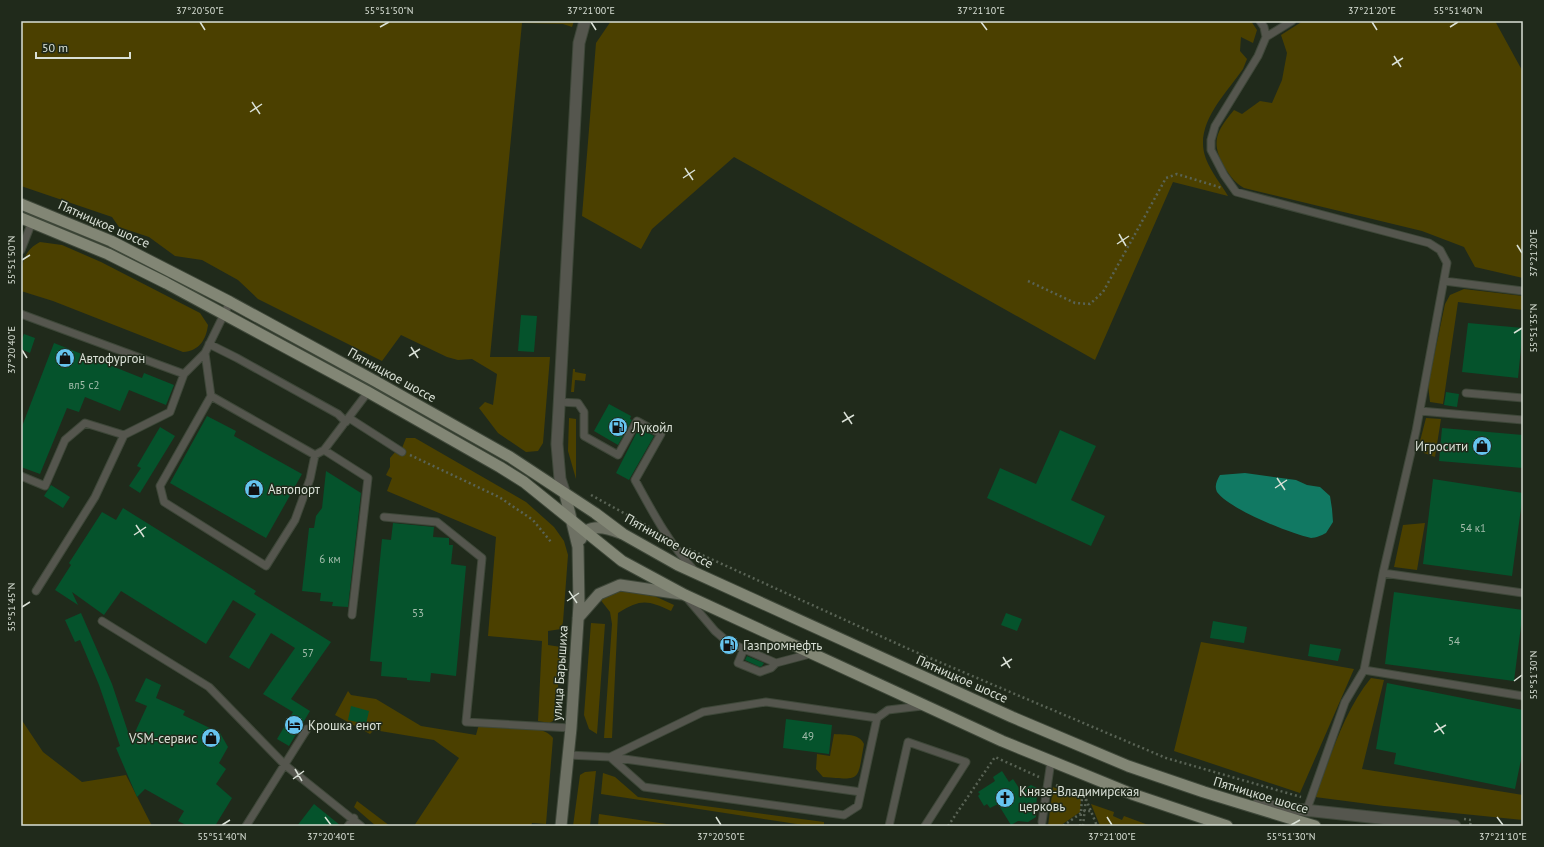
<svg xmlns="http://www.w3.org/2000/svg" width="1544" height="847" viewBox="0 0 1544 847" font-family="'PT Sans',sans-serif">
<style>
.green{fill:#4b4000}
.water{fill:#117963}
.building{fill:#05532c}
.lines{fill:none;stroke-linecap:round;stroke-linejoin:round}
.service-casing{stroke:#3e4739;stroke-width:9}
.minor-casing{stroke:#3e4739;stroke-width:13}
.secondary-casing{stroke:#3e4739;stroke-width:13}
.primary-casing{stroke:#3e4739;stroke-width:13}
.path{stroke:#596355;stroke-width:2.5;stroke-dasharray:2 3;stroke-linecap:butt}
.service{stroke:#55564e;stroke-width:7}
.minor{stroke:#55564e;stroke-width:11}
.secondary{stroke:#6e7164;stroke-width:11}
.primary{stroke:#828675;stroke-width:11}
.ticks{fill:none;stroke:#d9e0d6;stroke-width:1.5}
.labels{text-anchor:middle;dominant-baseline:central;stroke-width:3;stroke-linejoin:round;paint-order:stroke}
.number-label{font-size:11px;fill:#a4bdac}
.street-label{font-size:13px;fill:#d9e0d6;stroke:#202a1b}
.poi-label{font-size:13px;fill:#d9e0d6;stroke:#202a1b;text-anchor:start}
.neatline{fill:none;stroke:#d9e0d6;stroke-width:1.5}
.ticks-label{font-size:10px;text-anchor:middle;fill:#d9e0d6}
</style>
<rect width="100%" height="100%" fill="#202a1b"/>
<path class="green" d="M21,21h553l-2,6 -9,-3 -41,-1 -32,334h60l-7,86 -5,8 -12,1 -28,-19 -19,-25 6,-6 8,3 4,-31 -25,-15 -14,1 -11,-3 -46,-22 -19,26 -124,-62 -20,-19 -36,-20 -27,-4 -26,-19 -30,-10 -7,-10 -91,-31z
M611,21h640l6,9 -4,13 -12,-6 -1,14 7,8 -4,10c-18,26 -50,56 -37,90 5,13 15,25 22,37l-55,-14 -78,178 -361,-203 -82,72 -11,20 -59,-33 14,-173z
M1303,21h192l28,51v206l-48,-11 -11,-20 -42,-16 -178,-43c-9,-5 -13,-11 -19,-20 -15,-26 -9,-36 9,-58l8,4 18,-13 12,2 10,-23 5,-27 -6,-18z
M40,242l22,3 39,17 99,51 8,12c-2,15 -9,26 -25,27l-130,-51 -32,-10c0,-20 -1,-39 19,-49z
M1464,289l59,7v14l-65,-8 -15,102 -13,-2 -2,-17 17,-81 5,-9z
M573,369h2v3l11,2 -1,7 -10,-1 -1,12h-3z
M569,418l7,1v60l-8,-28z
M1426,418l15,1 -6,38 -11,-4 -5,-8z
M406,438h9l111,64 28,25 10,14 4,14 -5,67 -2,7 -13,2v14l13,2 -5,67 -3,7 -4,2 -11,-2 4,-80 -54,-5 8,-99 -109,-46 5,-13 -6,-3 4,-8v-9l6,-7 6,-3z
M1425,523l-8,47 -23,-3 9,-42z
M614,589h25l35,16 -3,6c-24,-11 -30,-12 -53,2l-6,125h-8l8,-114 -2,-12 -11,-14z
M591,623l14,1 -8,110 -8,-5 -5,-14z
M1201,642l153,27 -54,124 -126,-42z
M1371,678l13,2 -22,89 161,26v25l-139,-14 -69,-9c16,-40 28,-85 56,-119z
M348,691l3,4 25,4 45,27 55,9 3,-11c19,2 63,-1 74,14l-7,86 -14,-1 -1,3h-117l45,-68 -25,-18 -60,-10 -4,4 -35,-19z
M21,719l22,33 39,30 44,-7 26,51h-131z
M834,734c11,1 25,-1 30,10 -7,38 -2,36 -41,33l-7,-8 1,-15 13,2z
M596,771l-6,55h-17l7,-51 5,-3z
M603,773l12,4 23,20 186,25v4h-14l-209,-32z
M1053,787l28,12 -1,13 -20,14h-12z
M357,801l33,25h-14l-22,-19z
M1091,804l23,8 -1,4 9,4 2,-4 27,10h-51z
M599,814l81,12h-82z"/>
<path class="water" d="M1245,473l51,7 11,5 13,2 10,9 2,13 1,13 -7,11c-4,2 -10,5 -15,5 -20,-4 -82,-29 -94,-46 -3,-6 0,-12 3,-17z"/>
<path class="building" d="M521,315l16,1 -3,36 -16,-1z
M1468,323l55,5 -5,50 -56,-6z
M24,334l11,4 -5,15 -9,-4v-7z
M54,343l88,35 2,-5 30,12 -8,20 -37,-15 -9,21 -35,-14 -6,15 -12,-4 -27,66 -19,-7v-38z
M1446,392l13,2 -2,13 -13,-2z
M609,404l22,12 -1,3 2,1 -14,25 -24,-14z
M207,416l29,15 -2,5 68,38 -36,64 -96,-55z
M160,427l15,9 -35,57 -11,-7 12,-18 -4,-2z
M639,428l15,8 -25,44 -13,-7z
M1442,428l81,7v33l-84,-7z
M1060,430l36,16 -25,54 34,16 -14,30 -104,-48 13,-30 36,16z
M326,471l35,22 -13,114 -16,-1 1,-4 -13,-1 1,-8 -19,-2 7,-63h5l2,-12 6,-8z
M1433,479l90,14 -11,83 -89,-12z
M51,485l19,12 -7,11 -19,-12z
M123,508l133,83 -2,3 77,48 -40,57 19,12 -21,35 -12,-7 16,-27 -30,-18 32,-46 -24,-15 -22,36 -20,-12 27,-43 -23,-14 -27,44 -85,-53 -17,24 -32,-23 6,13 -23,-15 16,-25 -2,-2 33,-51 14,8z
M393,523l41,4 -1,10 16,1v7h4l-2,19 15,2 -10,110 -25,-3 -1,9 -23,-2v-2l-26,-2 1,-14 -12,-1 12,-122 9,1z
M1394,592l129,18 -9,71 -129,-17z
M81,613l31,71 19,57 16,-35 -12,-5 11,-23 15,7 -5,13 29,13 -2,4 37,18 8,14 -9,16 7,6 -10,15 16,14 -17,28h-27l-10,-5 6,-10 -39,-22 -8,8 -21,-49 4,-2 -21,-61 -19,-45 -5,2 -10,-22z
M1006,613l16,6 -5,12 -16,-6z
M1213,621l34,6 -3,16 -34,-5z
M1310,644l31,5 -3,12 -30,-5z
M747,656l17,7 -2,3 -2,1 -15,-7z
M1387,683l136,27v40l-8,39 -121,-25 2,-11 -20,-4z
M351,706l18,5 -3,13 -18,-4z
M786,719l46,6 -3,29 -46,-6z
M1002,771l7,11 4,-3 8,12 10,-6 6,3 -1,29 -8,5 -10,-1 -7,4 -13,-21 -8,4 -3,-4 -3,2 -6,-10 2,-2 -2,-2 17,-11 -2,-4z
M314,804l27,22h-44z"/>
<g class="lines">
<g class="service-casing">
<path id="service" d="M1260,21l4,6 2,10
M1292,21l-26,16 -8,19 -43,70 -4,14v10l13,25 12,17 193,51 11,7 7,13 -31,168 -33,142 -19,97 -19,32 -39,110
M21,250l11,-28
M1444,281l79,10
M21,314l163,60 21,-21 25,-51
M209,344l28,14 101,56 8,8
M205,353l6,43 104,59 9,-5 44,-58
M1466,393l57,5
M211,396l-51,90 4,16 102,64 29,-46 15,-41 5,-24
M559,402l19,1 6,9v24l34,19 19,-34 24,13 -26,46c17,31 33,62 58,89
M1420,411l103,9
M349,418l53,34
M324,450l44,28 -16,137
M21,476l24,10 20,-46 20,-17 39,12 46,-23 14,-38
M384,517l53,5 45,36 -16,164 105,6
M1383,573l140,20
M36,591l59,-94 29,-62
M687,598l28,33 13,11 48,21 34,-9
M102,621l107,66 76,78 76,61
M744,649l-6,14 22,9 11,-4 5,-5
M1364,670l159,26
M568,755l42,2 34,30 200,28 14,-9 19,-88 11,-8 34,-4
M610,757l93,-45 63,-10 111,16
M610,757l251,35
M1042,822l9,-61
M246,826l61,-97
M348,826l6,-8
M889,826l19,-84 58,20 -41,64"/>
</g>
<g class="minor-casing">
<path id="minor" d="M565,494l-5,-15 -3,-35 22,-401 6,-22
M1257,805l198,21"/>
</g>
<g class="secondary-casing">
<path id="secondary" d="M581,539c6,-17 27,-11 39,-6
M578,618l21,-24 21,-9 61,9
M561,826l10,-98 8,-123 -1,-58 -13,-53"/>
</g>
<g class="primary-casing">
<path id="primary" d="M21,204l90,37 119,61 145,79 135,76 85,56 28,21 55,31 334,152 116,49 76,26 111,34
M21,218l87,36 58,29 202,109 132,75 24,15 98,79 63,34 317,146 130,53 95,32"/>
</g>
<path class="path" d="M1028,281l47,22 15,1 13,-12 63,-114 11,-4 45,14
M410,455l89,42 34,23 18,22
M591,495l60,33
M689,549l222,101 255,108 135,39
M1056,785l16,7
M1086,799l11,27
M1464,819l7,1 -1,6
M948,826l47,-69 44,20
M1063,826l21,-15h7
M1080,826l2,-29
M1083,826l3,-27"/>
<use href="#service" class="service"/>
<use href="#minor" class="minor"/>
<use href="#secondary" class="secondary"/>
<use href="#primary" class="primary"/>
</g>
<path class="ticks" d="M200,22l5,8M591,22l5,8M981,22l6,8M1372,22l5,8M380,27l9,-5M1450,27l8,-5M1394,56l7,11M1392,65l11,-7M252,102l8,12M250,112l12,-8M685,168l8,12M683,178l12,-8M1119,234l7,12M1117,244l12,-8M1517,245l5,8M22,260l8,-5M1514,333l8,-5M411,347l7,11M22,350l5,8M409,356l11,-7M844,412l8,12M842,422l12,-7M1277,478l8,12M1275,488l12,-8M136,525l8,12M134,535l12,-8M569,591l8,12M567,601l12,-8M22,607l8,-5M1003,657l7,11M1001,666l11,-7M1514,681l8,-6M1436,723l8,11M1434,732l12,-7M295,769l7,12M293,779l11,-8M325,817l6,8M716,817l5,8M1107,817l5,8M1497,817l6,8M222,825l8,-5M1291,825l9,-5"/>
<defs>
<g id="shop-disc" transform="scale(1)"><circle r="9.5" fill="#66c4ef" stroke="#202a1b"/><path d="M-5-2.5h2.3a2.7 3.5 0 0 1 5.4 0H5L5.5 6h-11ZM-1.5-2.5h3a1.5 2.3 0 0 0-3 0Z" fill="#111"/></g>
<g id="fuel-disc" transform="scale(1)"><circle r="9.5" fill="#66c4ef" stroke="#202a1b"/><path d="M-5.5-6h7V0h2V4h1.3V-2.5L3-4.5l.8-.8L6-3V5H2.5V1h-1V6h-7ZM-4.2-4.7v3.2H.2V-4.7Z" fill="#111"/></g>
<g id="hotel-disc" transform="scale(1)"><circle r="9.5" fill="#66c4ef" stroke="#202a1b"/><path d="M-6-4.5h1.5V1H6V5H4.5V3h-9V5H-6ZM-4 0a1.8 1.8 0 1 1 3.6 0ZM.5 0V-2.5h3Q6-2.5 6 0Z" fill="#111"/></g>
<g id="church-disc" transform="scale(1)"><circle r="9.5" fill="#66c4ef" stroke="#202a1b"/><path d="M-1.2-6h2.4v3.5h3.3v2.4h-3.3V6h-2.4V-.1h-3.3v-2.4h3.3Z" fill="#111"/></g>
</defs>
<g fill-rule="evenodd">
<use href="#shop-disc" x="65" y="358"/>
<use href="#fuel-disc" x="618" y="427"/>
<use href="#shop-disc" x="1482" y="446"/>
<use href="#shop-disc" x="254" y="489"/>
<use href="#fuel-disc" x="729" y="645"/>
<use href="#hotel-disc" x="294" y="725"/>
<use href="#shop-disc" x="211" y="738"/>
<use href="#church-disc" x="1005" y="798"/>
</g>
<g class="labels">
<g class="number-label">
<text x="84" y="385">вл5 с2</text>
<text x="1473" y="528">54 к1</text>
<text x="330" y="559">6 км</text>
<text x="418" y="613">53</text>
<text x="1454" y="641">54</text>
<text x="308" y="653">57</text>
<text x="808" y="736">49</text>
</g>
<g class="street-label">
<text transform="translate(104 224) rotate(24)">Пятницкое шоссе</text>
<text transform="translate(392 375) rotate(29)">Пятницкое шоссе</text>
<text transform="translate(669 541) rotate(29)">Пятницкое шоссе</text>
<text transform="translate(560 673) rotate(-86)">улица Барышиха</text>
<text transform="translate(962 679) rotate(24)">Пятницкое шоссе</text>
<text transform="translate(1261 795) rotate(17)">Пятницкое шоссе</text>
</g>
<g class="poi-label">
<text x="79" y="358">Автофургон</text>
<text x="632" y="427">Лукойл</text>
<text x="1468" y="446" text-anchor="end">Игросити</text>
<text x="268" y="489">Автопорт</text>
<text x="743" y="645">Газпромнефть</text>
<text x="308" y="725">Крошка енот</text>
<text x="197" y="738" text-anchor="end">VSM-сервис</text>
<text x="1019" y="791">Князе-Владимирская<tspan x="1019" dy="15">церковь</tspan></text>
</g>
</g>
<rect width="1544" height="847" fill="none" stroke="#202a1b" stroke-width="44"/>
<path d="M36 52v6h94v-6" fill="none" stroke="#d9e0d6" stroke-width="2"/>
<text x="42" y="52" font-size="12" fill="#d9e0d6" stroke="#202a1b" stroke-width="3" paint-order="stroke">50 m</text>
<rect x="22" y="22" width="1500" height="803" class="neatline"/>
<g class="ticks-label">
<text x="200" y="14">37°20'50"E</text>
<text x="389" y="14">55°51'50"N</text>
<text x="591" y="14">37°21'00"E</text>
<text x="981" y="14">37°21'10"E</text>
<text x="1372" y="14">37°21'20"E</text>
<text x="1458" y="14">55°51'40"N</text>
<text transform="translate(1533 253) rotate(-90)" y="4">37°21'20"E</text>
<text transform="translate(11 260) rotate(-90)" y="4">55°51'50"N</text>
<text transform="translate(1533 328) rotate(-90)" y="4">55°51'35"N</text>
<text transform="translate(11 350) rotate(-90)" y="4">37°20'40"E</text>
<text transform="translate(11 607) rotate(-90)" y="4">55°51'45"N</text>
<text transform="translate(1533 675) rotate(-90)" y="4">55°51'30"N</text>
<text x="222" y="840">55°51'40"N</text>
<text x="331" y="840">37°20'40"E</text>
<text x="721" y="840">37°20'50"E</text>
<text x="1112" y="840">37°21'00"E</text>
<text x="1291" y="840">55°51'30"N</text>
<text x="1503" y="840">37°21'10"E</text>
</g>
</svg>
